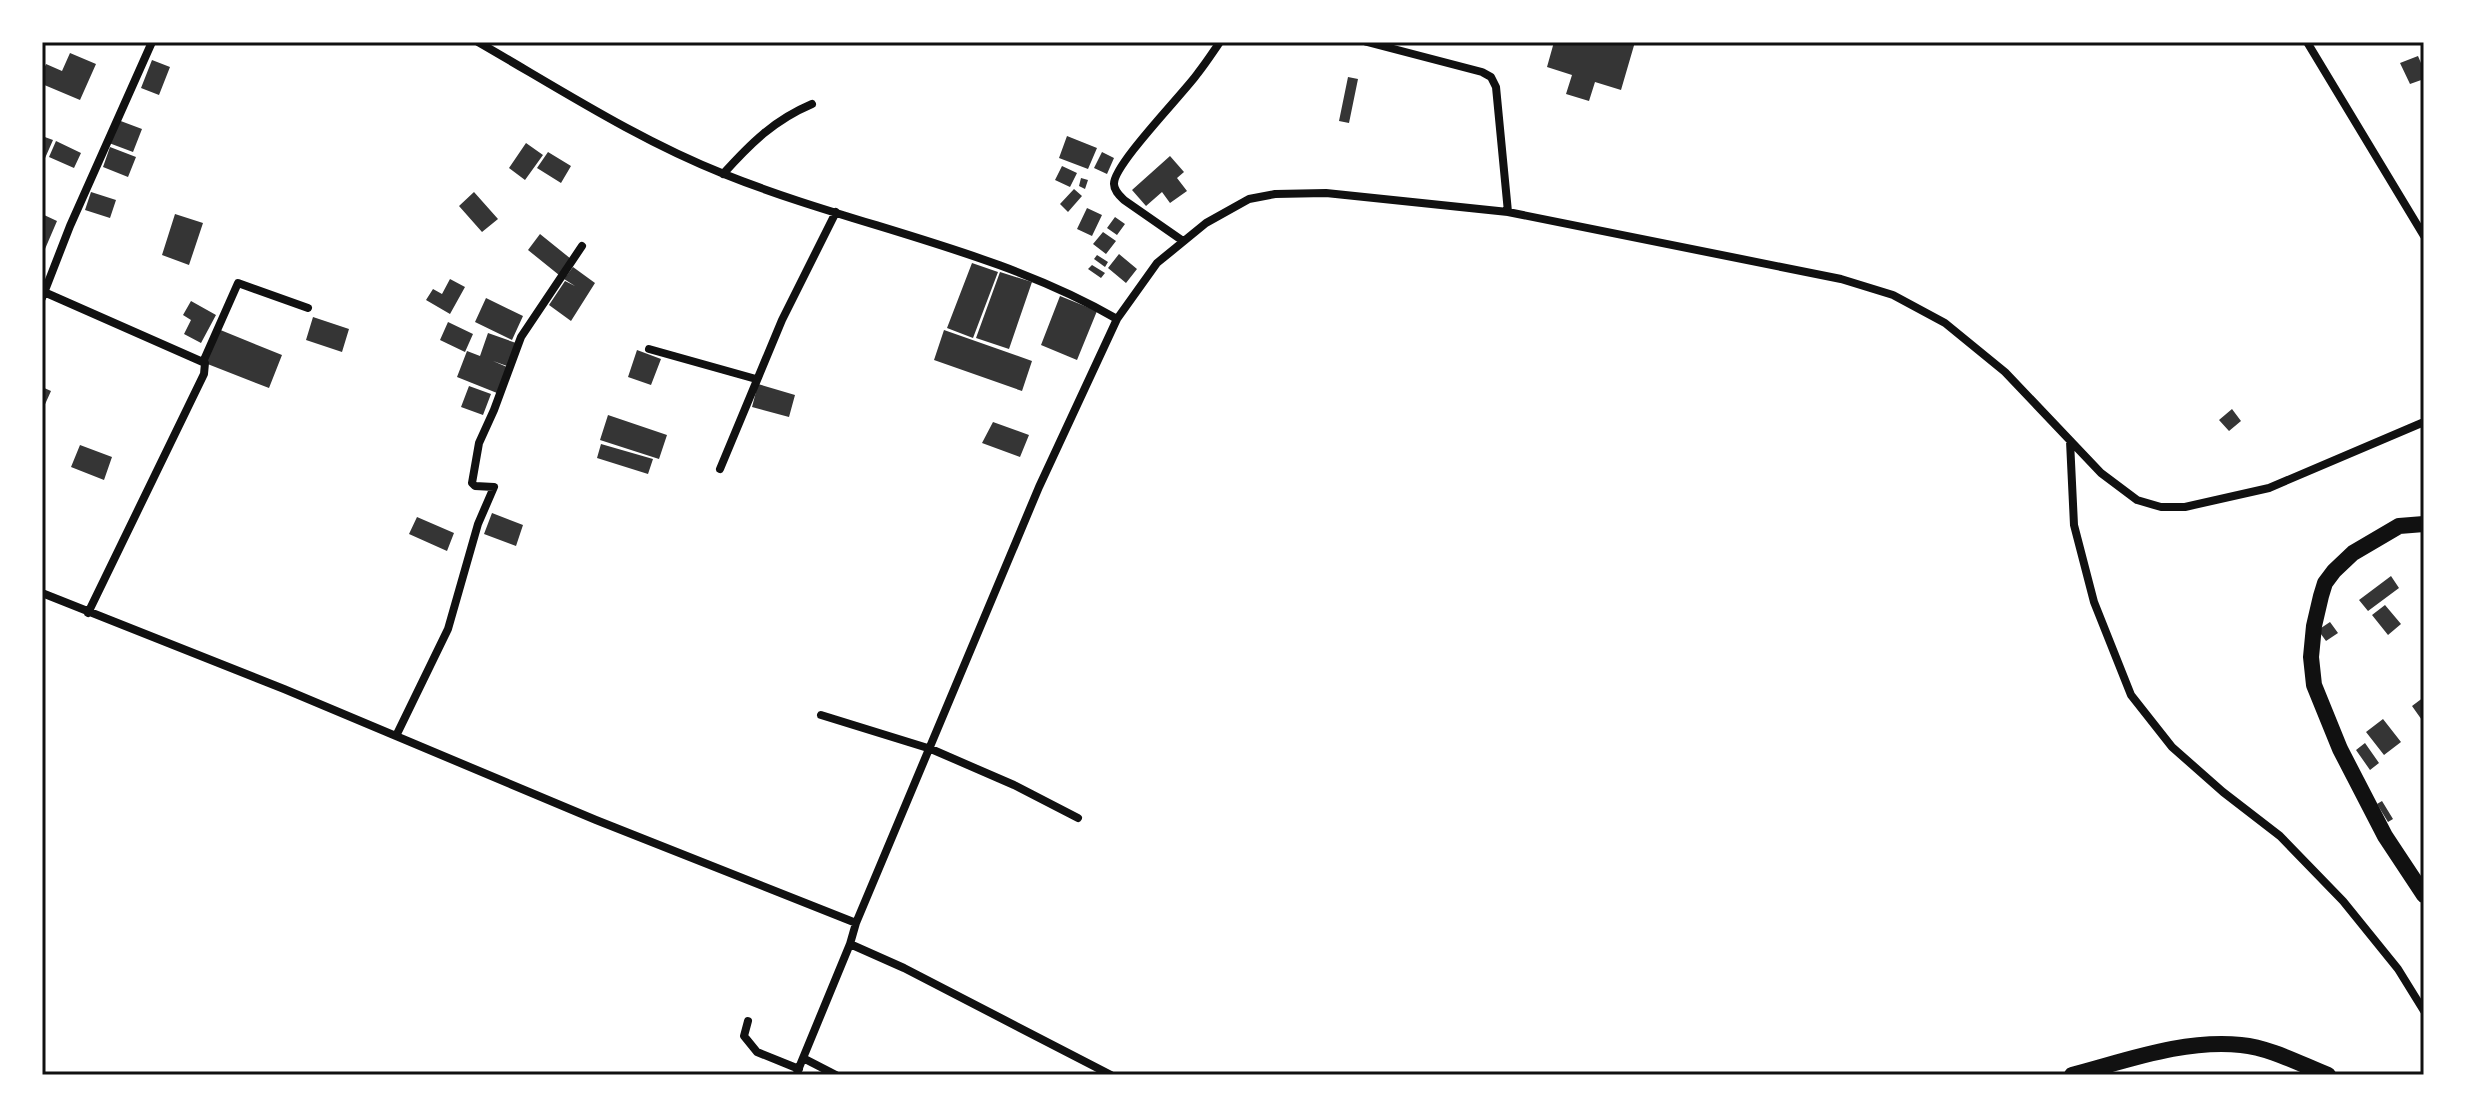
<svg xmlns="http://www.w3.org/2000/svg" width="2466" height="1117" viewBox="0 0 2466 1117" font-family="Manrope,sans-serif">
<style>
.building{fill:#353535}
.lines{fill:none;stroke-linecap:round;stroke-linejoin:round}
.minor{stroke:#111;stroke-width:8}
.primary{stroke:#111;stroke-width:16}
.neatline{fill:none;stroke:#111;stroke-width:3}
</style>
<rect width="100%" height="100%" fill="#fff"/>
<path class="building" d="M1554,42h81l-14,48 -26,-8 -6,19 -23,-7 6,-19 -25,-8z
M70,53l26,11 -16,36 -38,-16v-11l4,-9 16,7z
M2418,56l6,14v9l-14,5 -10,-21z
M152,60l18,7 -11,28 -18,-7z
M1348,77l10,2 -9,44 -10,-2z
M118,120l24,9 -9,23 -24,-9z
M42,136l11,4 -11,25z
M1067,136l30,12 -9,21 -29,-11z
M56,141l25,12 -7,15 -25,-11z
M526,143l17,12 -18,25 -16,-12z
M110,147l26,10 -8,20 -25,-10z
M548,152l23,14 -10,17 -24,-15z
M1102,152l12,6 -7,16 -13,-6z
M1170,156l14,16 -7,6 10,13 -17,12 -8,-11 -16,14 -14,-16z
M1062,166l15,7 -7,14 -15,-7z
M1081,178l7,2 -3,9 -6,-3z
M1074,189l8,7 -14,16 -8,-8z
M91,192l25,8 -6,18 -25,-8z
M474,192l24,27 -16,13 -23,-26z
M1087,208l15,7 -10,21 -15,-7z
M42,214l15,7 -15,35z
M175,214l28,9 -14,42 -27,-10z
M1115,217l10,7 -8,11 -10,-7z
M1103,232l13,9 -10,13 -13,-10z
M540,234l31,25 -12,16 -31,-25z
M1119,254l18,15 -11,14 -18,-15z
M1097,255l11,7 -3,5 -11,-8z
M972,263l26,9 -25,66 -26,-10z
M1092,265l13,8 -4,5 -13,-9z
M573,267l22,16 -24,38 -22,-16 16,-24 10,5 -11,-7z
M1000,272l32,10 -23,67 -33,-11z
M450,279l15,8 -15,27 -24,-14 7,-11 9,5z
M1060,296l37,15 -20,49 -36,-15z
M486,298l37,18 -11,24 -37,-18z
M191,301l25,14 -15,28 -17,-9 7,-14 -8,-5z
M313,317l36,12 -7,23 -36,-12z
M448,322l25,12 -8,18 -25,-12z
M218,329l64,26 -13,33 -64,-25z
M944,330l88,31 -10,30 -88,-31z
M488,333l28,10 -9,23 -14,-5 14,6 -10,26 -40,-16 10,-26 13,5z
M637,350l24,9 -10,26 -23,-8z
M758,384l37,11 -6,22 -37,-10z
M469,386l22,8 -8,21 -22,-8z
M42,387l9,4 -9,20z
M2232,409l9,12 -12,10 -10,-11z
M608,415l59,20 -8,24 -59,-19z
M993,422l36,13 -9,22 -38,-14z
M601,444l52,15 -5,15 -51,-16z
M80,445l32,12 -8,23 -33,-13z
M492,513l31,12 -7,21 -32,-12z
M417,517l37,16 -7,18 -38,-17z
M2391,576l8,12 -31,23 -9,-11z
M2385,605l16,19 -13,11 -16,-20z
M2330,622l8,11 -12,8 -8,-11z
M2424,697v26l-12,-17z
M2383,719l18,23 -17,13 -18,-23z
M2365,743l14,20 -9,7 -14,-20z
M2382,801l11,18 -5,3 -11,-18z"/>
<g class="lines">
<path class="minor" d="M478,42c80,46 160,98 246,132 129,52 272,75 393,145l40,-56 49,-40 43,-24 26,-5 51,-1 182,19 333,67 52,16 52,28 60,49 96,101 36,27 24,7h24l84,-19 155,-66
M1367,42l115,30 9,5 5,10 12,125
M2307,42l117,194
M723,174c27,-30 51,-54 89,-70
M1183,241l-59,-41c-4,-4 -10,-9 -10,-16 -1,-19 70,-91 84,-111 8,-10 15,-21 22,-31
M44,292l161,71 -1,11 -116,239
M42,298l28,-72 82,-184
M649,349l107,30
M203,362l35,-79 70,25
M2070,441l4,84 20,77 37,93 41,52 51,45 57,44 63,65 55,68 26,42
M720,469l62,-149 54,-108
M42,593l242,96 312,131 260,103
M821,715l110,34 83,36 64,33
M396,736l52,-107 30,-105 16,-37 -19,-1 -3,-3 7,-40 15,-33 27,-73 61,-91
M850,944l54,24 207,107
M748,1021l-4,15 13,16 42,17
M803,1058l33,17
M796,1075l54,-131 6,-21 183,-436 78,-168"/>
<path class="primary" d="M2424,524l-25,2 -46,27 -19,18 -9,12 -4,13 -7,30 -3,31 3,28 26,64 45,87 39,59
M2072,1075c54,-14 112,-36 169,-30 30,3 59,19 87,30"/>
</g>
<rect width="2466" height="1117" fill="none" stroke="#ffffff" stroke-width="88"/>
<rect x="44" y="44" width="2378" height="1029" class="neatline"/>
</svg>
